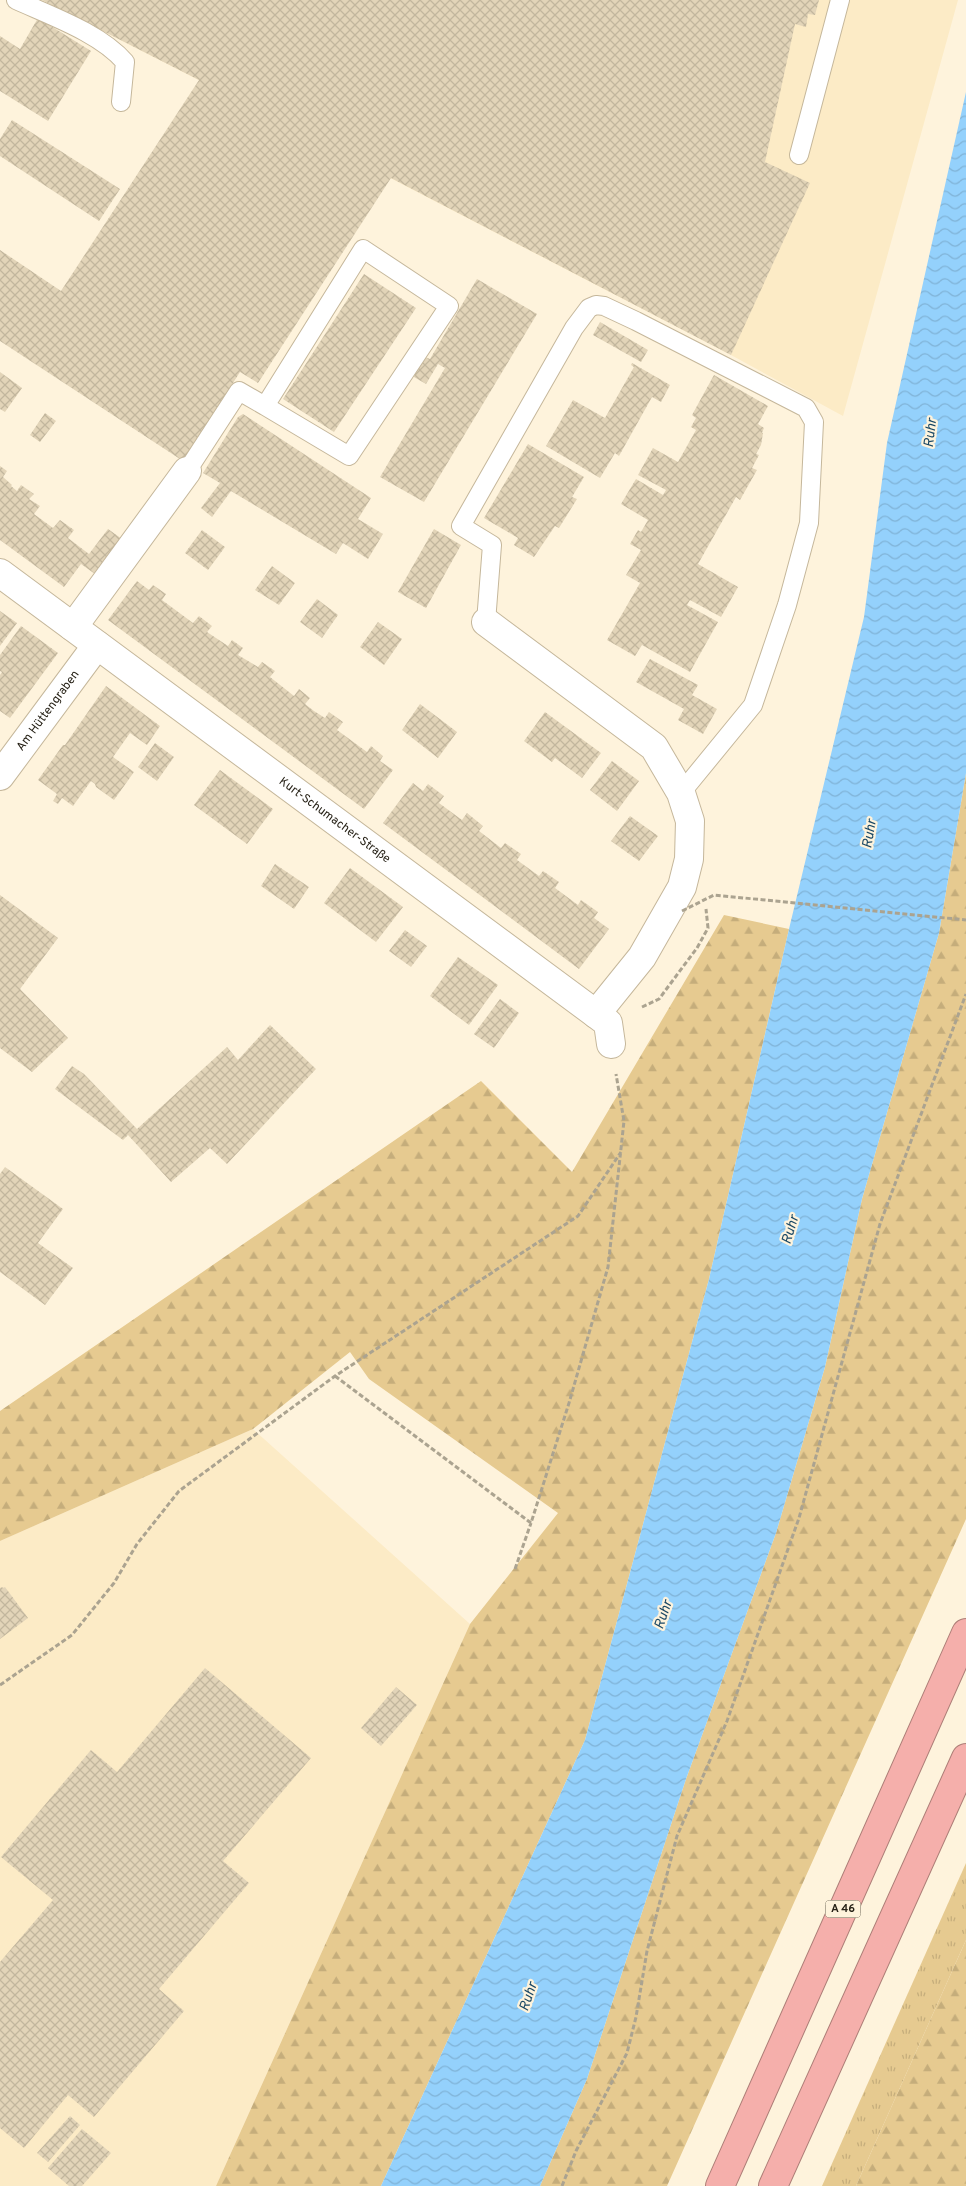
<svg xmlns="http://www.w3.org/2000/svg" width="966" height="2186" viewBox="0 0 966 2186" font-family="Overpass,sans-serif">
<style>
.built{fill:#fcebc6}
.grass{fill:url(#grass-tufts)}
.forest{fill:url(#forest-firs)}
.water{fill:url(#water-waves)}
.building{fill:url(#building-cross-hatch)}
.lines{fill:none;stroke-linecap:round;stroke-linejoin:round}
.lane-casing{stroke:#c5b79b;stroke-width:20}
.street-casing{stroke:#c5b79b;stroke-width:30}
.highway-casing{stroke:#ad7e77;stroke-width:30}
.path{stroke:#aba390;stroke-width:3;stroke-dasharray:5 2.5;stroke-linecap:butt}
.lane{stroke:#fff;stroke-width:18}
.street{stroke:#fff;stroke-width:28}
.highway{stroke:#f5afab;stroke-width:28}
.path-bridge{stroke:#aba390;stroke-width:3;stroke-dasharray:5 2.5;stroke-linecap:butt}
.labels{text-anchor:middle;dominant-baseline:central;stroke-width:4.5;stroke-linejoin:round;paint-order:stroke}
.shield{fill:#fef3dc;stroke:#686152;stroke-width:1}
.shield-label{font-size:11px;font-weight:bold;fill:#272217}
.street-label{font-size:12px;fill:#272217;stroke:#fef3dc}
.water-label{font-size:14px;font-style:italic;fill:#1a4865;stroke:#fef3dc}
</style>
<defs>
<pattern id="grass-tufts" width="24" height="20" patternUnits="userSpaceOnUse" patternTransform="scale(1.25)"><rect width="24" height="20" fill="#e6ca90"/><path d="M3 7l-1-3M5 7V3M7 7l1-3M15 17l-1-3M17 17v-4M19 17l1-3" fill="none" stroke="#c5ad7b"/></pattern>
<pattern id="forest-firs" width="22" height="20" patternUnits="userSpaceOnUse" patternTransform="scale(1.25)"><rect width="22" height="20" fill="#e6ca90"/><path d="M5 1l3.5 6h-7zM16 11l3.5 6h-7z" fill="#c5ad7b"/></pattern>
<pattern id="water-waves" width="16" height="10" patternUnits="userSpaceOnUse" patternTransform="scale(1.25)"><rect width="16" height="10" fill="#94d1fc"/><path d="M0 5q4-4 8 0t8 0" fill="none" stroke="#80b3d7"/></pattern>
<pattern id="building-cross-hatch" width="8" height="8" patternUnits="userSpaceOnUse" patternTransform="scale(1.25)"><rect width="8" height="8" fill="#e2d4b8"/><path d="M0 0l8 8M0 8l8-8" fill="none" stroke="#c2b69d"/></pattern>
</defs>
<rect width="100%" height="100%" fill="#fef3dc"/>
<path class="built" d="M42,0h916l-115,416 -112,-61 -358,-186z
M253,1429l217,195 -254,562h-216v-645z"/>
<path class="grass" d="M966,1863v77l-110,246h-34z"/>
<path class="forest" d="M966,773v746l-299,667h-127l47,-107 99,-300 90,-246 49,-166 37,-168 77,-266z
M724,915l65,14 -80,350 -124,461 -204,446h-165l254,-562 88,-111 -189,-134 -19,-27 -97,77 -253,112v-130l481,-330 91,91z
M966,1940v246h-110z"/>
<path class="water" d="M966,92v681l-27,160 -77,266 -37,168 -49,166 -90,246 -99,300 -47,107h-159l204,-446 124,-461 80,-350 75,-312 23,-174z"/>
<path class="building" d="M42,0h777l-4,15 -7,-1 -2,13 -11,-3 -30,138 45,21 -79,172 -340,-177 -133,205 -18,-11 -57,89 -183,-120v-91l61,41 138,-211z
M38,18l53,33 -43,70 -48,-30v-55l20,13z
M12,120l108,69 -21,32 -99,-65v-17z
M364,274l52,34 -82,124 -51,-33z
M477,279l60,35 -113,188 -44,-25 65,-109 -7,-4 -12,20 -12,-7 1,-3 10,-17 5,2z
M600,322l48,28 -7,12 -48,-27z
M632,363l38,22 -9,17 -9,-5 -33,59 -4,-3 -15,25 -54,-32 27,-46 32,18 29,-51 -3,-2z
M0,372l22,16 -17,24 -5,-3z
M714,375l54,31 -10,18 6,4 -2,5h1l-2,12 -5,9 3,1 -7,13 5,2 -17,30 -4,-3 -38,67 40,23 -17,30 -31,-17 -3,5 31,17 -28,50 -48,-27 -7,11 -28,-16 33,-57 -14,-8 15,-25 -11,-6 8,-14 3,2 7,-12 -27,-16 15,-25 27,16 3,-5 -28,-15 15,-27 25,14 18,-32 -5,-3 5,-9 -4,-3z
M45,413l11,8 -16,21 -10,-7z
M243,414l128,84 -13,21 25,15 -15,25 -25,-16 -7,11 -105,-63 -19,26 -11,-9 19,-25 -17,-10 35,-56z
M528,444l56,33 -12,20 5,2 -18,29 -4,-2 -21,31 -20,-12 4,-7 -34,-20z
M0,466l7,5 -4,6 9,8 -1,1 6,5 4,-6 13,9 -5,5 11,7 -6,8 19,14 7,-8 14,10 -6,8 21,16 19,-25 14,10 -27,35 -14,-10 -17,23 -64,-47z
M434,529l27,16 -35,63 -28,-16z
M202,530l23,17 -17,23 -23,-17z
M272,566l23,17 -16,22 -24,-15z
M137,581l12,9 4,-5 13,9 -4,6 31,23 6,-7 13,10 -5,6 21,14 4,-6 11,8 -5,7 20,12 4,-5 13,9 -5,6 24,19 5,-7 11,9 -5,6 9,7 11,7 4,-6 14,10 -6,8 30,22 4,-6 12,10 -3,5 13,9 -29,39 -256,-189z
M317,599l21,16 -16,23 -22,-16z
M0,611l17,12 -17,23z
M378,622l24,17 -18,26 -24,-18z
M21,626l37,27 -48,65 -10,-7v-36l2,-3 -2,-1v-16z
M650,659l48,26 -6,10 25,14 -14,25 -25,-14 6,-11 -48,-27z
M106,686l54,40 -13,19 -17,-12 -17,24 21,15 -20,28 -18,-13 -1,-3 -4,-3 -18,25 -11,-8 -4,6 -5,-3 4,-7 -19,-14 25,-35h2z
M420,704l37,28 -19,26 -36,-28z
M545,712l56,41 -19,25 -27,-20 -3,4 -28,-21z
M155,743l19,14 -17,24 -19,-14z
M612,761l27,20 -22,30 -27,-21z
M220,770l53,39 -26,35 -53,-39z
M413,783l10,8 5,-7 16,12 -5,7 23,17 5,-7 16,13 -4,5 22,17 4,-5 16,11 -4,6 22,16 4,-5 16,11 -4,6 23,17 3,-5 17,12 -4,6 15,11 -30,40 -196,-146z
M630,816l28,20 -19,25 -28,-20z
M275,864l34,23 -15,22 -33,-23z
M350,868l53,39 -27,35 -52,-39z
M0,895l58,43 -38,51 48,49 -36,34 -32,-24z
M405,930l22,16 -16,21 -22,-16z
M458,957l40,28 -29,40 -39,-29z
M500,999l19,14 -25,35 -20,-14z
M270,1025l46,44 -89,95 -17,-16 -39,34 -43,-47 -5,5 -68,-51 17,-23 12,8 53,55 90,-82 11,13z
M5,1167l58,42 -25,34 35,25 -28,37 -45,-33v-98z
M2,1587l1,1 2,-1 23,31 -28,21v-51z
M205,1668l106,90 -88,103 26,22 -90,106 25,22 -90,106 -26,-22 -44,53 -24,-20v-166l53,-62 -52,-43 90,-107 26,22z
M396,1687l21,18 -36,41 -20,-18z
M70,2116l10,9 -32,37 -11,-9z
M82,2129l29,24 -29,33h-13l-21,-18z"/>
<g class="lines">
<g class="lane-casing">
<path id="lane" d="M16,0c35,16 84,33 109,62l-4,40
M799,155l41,-155
M187,471l52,-80 26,15 98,-157 86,57 -100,150 -84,-50
M486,622l6,-77 -31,-19 113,-198 15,-20 7,-3 8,1 32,15 170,87 8,14 -5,101 -22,82 -34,100 -72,88"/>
</g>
<g class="street-casing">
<g id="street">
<path id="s1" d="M0,573l596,441 12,9 3,21"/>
<path d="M486,622l168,125 27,46 9,28 -1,38 -7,28 -40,70 -46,57"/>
<path d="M73,627l114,-156"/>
<path id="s2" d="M0,776l97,-131"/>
</g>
</g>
<g class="highway-casing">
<path id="highway" d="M720,2186l246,-553
M773,2186l193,-428"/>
</g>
<path class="path" d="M642,1007l17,-8 38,-51 11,-20 -2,-19
M335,1376l196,147 38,-120 39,-136 16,-146 -8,-47
M515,1569l16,-46
M0,1685l72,-50 42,-52 23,-39 42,-53 156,-115 243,-160 43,-64
M562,2186l14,-35 51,-98 9,-36 11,-66 30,-115 50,-115 72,-203 81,-294 86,-230"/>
<use href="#lane" class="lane"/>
<use href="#street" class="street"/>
<use href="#highway" class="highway"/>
<path class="path-bridge" d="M682,911l32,-16 252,25"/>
</g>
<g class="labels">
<rect class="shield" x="825.5" y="1900.5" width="35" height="17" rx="4"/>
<g class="shield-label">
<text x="843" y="1909">A 46</text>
</g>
<g class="street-label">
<text stroke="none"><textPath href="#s2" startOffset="81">Am Hüttengraben</textPath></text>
<text stroke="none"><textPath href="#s1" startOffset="416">Kurt-Schumacher-Straße</textPath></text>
</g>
<g class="water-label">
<text transform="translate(931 433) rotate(-83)">Ruhr</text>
<text transform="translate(870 834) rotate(-80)">Ruhr</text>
<text transform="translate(791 1230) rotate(-73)">Ruhr</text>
<text transform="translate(664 1615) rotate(-71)">Ruhr</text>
<text transform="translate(529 1997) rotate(-71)">Ruhr</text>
</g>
</g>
</svg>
